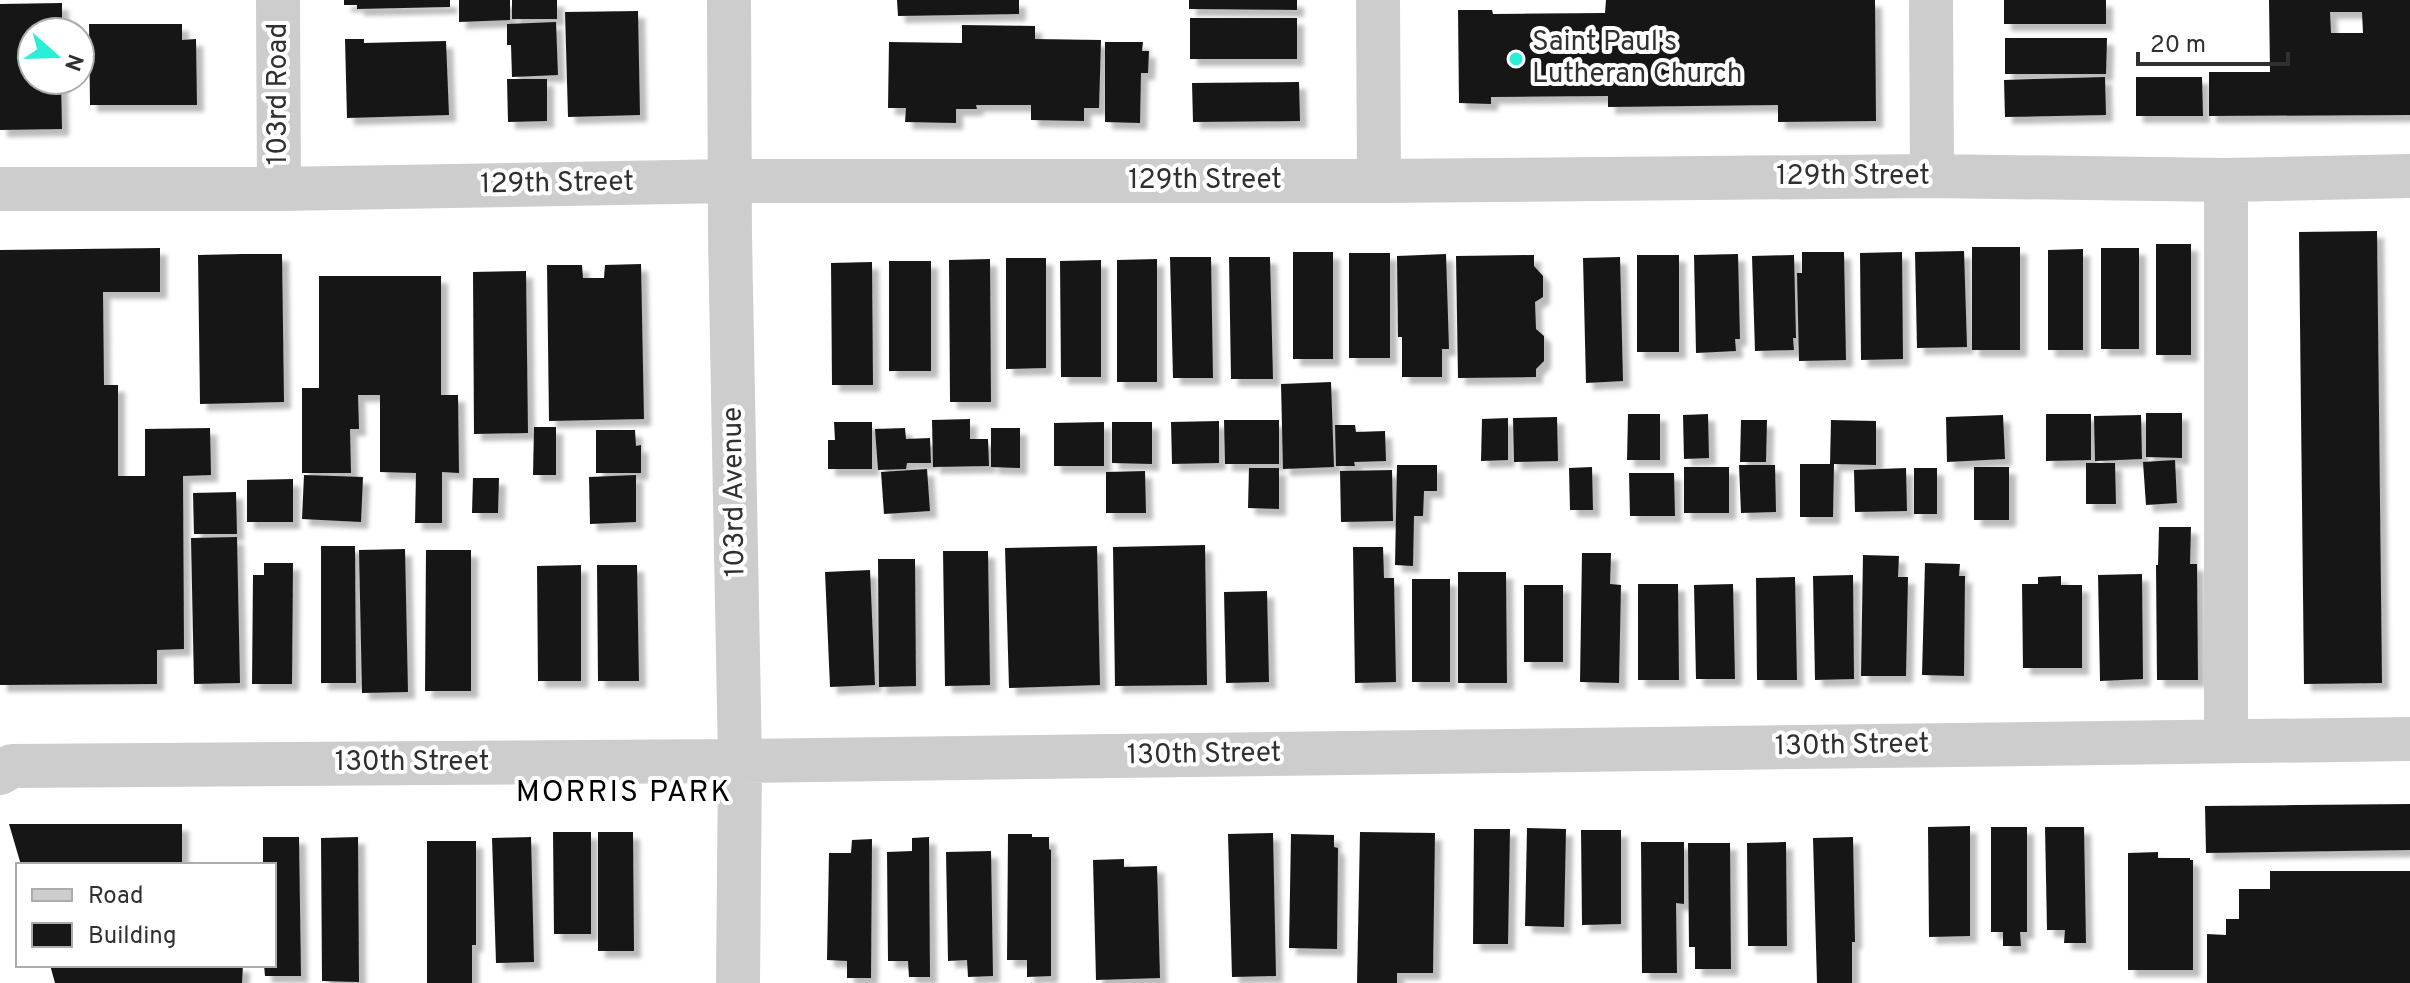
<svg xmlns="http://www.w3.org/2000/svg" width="2410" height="983" viewBox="0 0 2410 983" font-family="Overpass,sans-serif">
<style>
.building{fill:#171717;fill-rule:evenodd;filter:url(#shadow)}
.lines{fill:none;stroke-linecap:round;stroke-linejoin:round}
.minor{stroke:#cdcdcd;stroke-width:44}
.poi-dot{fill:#2beed9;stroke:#fff;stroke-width:3}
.labels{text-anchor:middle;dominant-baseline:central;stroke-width:8;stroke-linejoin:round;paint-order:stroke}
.poi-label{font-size:28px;fill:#303030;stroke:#fff;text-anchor:start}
.street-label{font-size:28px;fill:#303030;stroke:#fff}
.neighbourhood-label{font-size:30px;letter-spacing:2px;fill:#000;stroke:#fff}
</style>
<defs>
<filter id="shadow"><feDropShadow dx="7" dy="7" stdDeviation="2" flood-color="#0004"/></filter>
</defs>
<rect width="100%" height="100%" fill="#fff"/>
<path class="building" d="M344,0h106v7l-93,2v-4h-13z
M459,0h51v20l-51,2z
M512,0h45v19h-45z
M897,0h122v14l-121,2z
M1189,0h108v10l-108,-1z
M1606,0h269l1,121 -98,1v-17l-170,2v-11l-117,1v7l-32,-1 -1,-93h34l1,4 112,-1z
M2004,0h102v24h-102z
M2269,0h141v115l-201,1v-44h61zM2330,12h32l1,21h-32z
M62,3v29h-30v48h29l1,49 -62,1v-126z
M638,11l2,104 -72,2 -3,-105z
M1190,18h107v41h-107z
M556,22l2,53 -46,2 -1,-32h-4v-21z
M89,24h93v16l14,-1 1,66h-107z
M962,25l73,1v13l66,1 -2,68h-15v13l-53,-1v-15h-55l1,4h-21v14l-51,-1 1,-14h-18l1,-66 73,1z
M2005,38h102l-1,36h-101z
M345,39h19v4l82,-2 3,74 -102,3z
M1105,42h38l-1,9h7l-1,22h-7l-1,50 -35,-1z
M2105,77l1,38 -101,2 -1,-37z
M2136,77h66l1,39h-67z
M507,79h40v42l-39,1z
M1299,82l1,39 -107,1 -1,-39z
M2377,231l5,452 -78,1 -5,-452z
M2156,244h35v111h-35z
M1972,247h48v103h-48z
M160,248v44h-57l1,93h14v91h27v-47l65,-1 1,47 -28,1 1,173 -27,1v34l-157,1v-435z
M2101,248h38v101h-38z
M2083,249v101h-35v-100z
M1964,251l3,96 -50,1 -2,-96z
M1293,252h40v107h-40z
M1802,252h42l2,108 -47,1 -2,-88h5z
M1902,252l1,107 -42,1 -1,-107z
M1349,253h41v105h-41z
M242,254h40l2,148 -84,2 -2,-149z
M1446,254l3,95h-7v28h-40v-40h-4l-1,-81z
M1738,254l2,85h-5l1,12 -40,2 -2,-98z
M1534,255v11l9,10v21l-8,5 1,27 8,7v25l-8,8v8l-78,1 -2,-122z
M1637,255h42v97h-42z
M1794,255l2,83h-3l1,12 -39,1 -3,-95z
M1170,257h41l2,121h-40z
M1229,257h41l3,122h-42z
M1620,257l3,124 -37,2 -3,-125z
M1006,258h40v110l-40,1z
M990,259l1,143h-41l-1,-142z
M1157,259v123h-40v-122z
M1101,260v117h-40l-1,-116z
M889,261h42v110h-42z
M872,262l1,123h-41l-1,-122z
M641,264l3,155 -95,2 -2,-156h35l1,13h21l1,-13z
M526,271l2,162 -54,1 -1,-162z
M319,276h122v119h17l1,78 -17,-1v51h-27l1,-50 -36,-1v-77h-22l1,34h-9l1,44h-49v-85h17z
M1331,382l3,85 -51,2 -2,-85z
M2146,413h36v45l-36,-1z
M1628,414h32v46h-33z
M1708,414l1,44 -25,1 -1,-44z
M2046,414h45v46l-45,1z
M2003,415l2,44 -58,3 -1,-45z
M2141,415l1,44 -47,2 -1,-45z
M1557,417l1,44 -44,1 -1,-44z
M1508,418v42l-27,1 1,-42z
M970,419v20h18l1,27 -56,1 -1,-47z
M1224,420h55v44h-54z
M1741,420h26l-1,42h-26z
M1831,420l45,1v44l-42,-1 -1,53h-33v-53h30z
M1219,421v42l-47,1 -1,-42z
M834,422h38v47h-44v-29h7z
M1104,422v44h-50v-43z
M1112,422h40v42l-40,-1z
M1335,425h20l1,7 29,-1 1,30 -32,1 1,4h-19z
M534,427h22v48h-23z
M905,428l1,11 24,-1 1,25h-24l-1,6 -28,1 -3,-41z
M991,428h29v40l-29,-1z
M596,430h39l1,16 5,-1v28h-45z
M2175,460l2,43 -31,2 -3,-43z
M2086,463h29l1,41h-30z
M1397,465h40v26h-13l-1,25h-9l-1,50 -18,-1z
M1739,465h36l1,47 -35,1z
M1592,467l1,43h-23l-1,-42z
M1684,467h45v46h-45z
M1974,467h35v53h-35z
M1249,468h30v41l-31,-1z
M1906,468l1,43 -52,1 -1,-42z
M1914,468h23v46h-23z
M927,469l3,42 -46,3 -3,-42z
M1392,470l1,51 -52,1 -1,-51z
M1145,471l1,42h-40v-41z
M1629,473h45l1,43h-45z
M304,475l59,2 -2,45 -59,-3z
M636,475v47l-46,2 -1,-47z
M473,478h26l-1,35h-26z
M293,479v43h-46v-42z
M236,492l1,42h-43l-1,-41z
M2159,527h32l-1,37h7l1,116h-41l-1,-115h2z
M237,537l3,146 -46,1 -3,-146z
M1205,545l2,140 -92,1 -2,-139z
M321,546h34l1,137h-35z
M1097,546l3,139 -91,3 -4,-140z
M1353,547h30l1,31h10l2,104 -41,1z
M405,549l3,143 -46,1 -3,-143z
M426,550h45v141h-46z
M943,551h45l2,134 -45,1z
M1582,553h29l-1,31 11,1 -2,98 -39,-1z
M1863,555l36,1 -1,21h10l-2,99h-45z
M878,559h37l1,127 -37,1z
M264,563h29l-1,121h-40l1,-109h11z
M1925,563l35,1 -1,12h6l-1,100 -42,-1z
M581,565v116h-43l-1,-115z
M597,565h40l2,116h-41z
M870,570l5,115 -45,2 -5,-115z
M1458,572h48l1,111h-49z
M2142,574l1,105 -43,2 -2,-106z
M1853,575l1,104 -39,1 -2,-104z
M2061,576v9h21v83h-59l-1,-84h16v-7z
M1795,577l2,103h-40l-1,-102z
M1412,579h38v103h-38z
M1638,584h40l1,96h-41z
M1733,584l2,95h-39l-2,-94z
M1524,585h39v77h-39z
M1267,591l2,91 -43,1 -2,-91z
M2410,804v46l-204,3 -1,-47z
M9,824h173v41h-161z
M1970,826v110l-41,1 -1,-110z
M1991,827h36v105h-7l1,14h-18v-14h-12z
M2045,827h39l2,116h-22l1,-13h-18z
M1527,828l39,1 -2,98 -39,-1z
M1474,829h36l-2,115h-35z
M1581,830h40v94l-39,1z
M553,832h38v102h-37z
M598,832h35l1,119h-36z
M1360,832l75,1 -2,140h-36v10h-40z
M1273,833l3,143 -44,1 -4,-143z
M1008,834h24v3h17v12l2,1v126l-24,1v-17h-20z
M1291,834l43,1v12l4,1 -1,101 -48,-1z
M263,837h36l2,139h-36l-1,-11h10v-100h-11z
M358,837l1,145 -37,-1 -1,-143z
M531,837l3,125 -38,1 -4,-125z
M929,837l1,140h-21l-1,-16h-20l-1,-109 25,-1v-13z
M1853,837l2,105h-3v41h-35l-4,-145z
M872,839l-1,139h-24v-17l-20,-1 2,-107h22l1,-13z
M427,841h49v104h-4v38h-45z
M1641,842h43v62l-8,-1 1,70h-35z
M1786,842l1,104h-39l-1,-103z
M1688,843h42l1,126h-36v-22h-6z
M991,851l2,125 -25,1 -1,-17 -19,1 -2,-109z
M2158,852v6h32v2h3v110h-65v-117z
M1124,859v8l33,-1 3,112 -64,2 -3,-120z
M2270,871h140v112h-203v-49l19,1v-16h13v-30h31z
M50,965h193l-1,18h-187z"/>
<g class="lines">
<path class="minor" d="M278,0l1,189
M729,0l1,237 10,524 -2,222
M1378,0l1,181
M1931,0l1,176
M0,189h279l451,-8h649l553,-5 294,4 184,-4
M2226,741v-561
M0,773l12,-7 728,-5 1670,-22"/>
</g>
<circle class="poi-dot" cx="1516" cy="59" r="8"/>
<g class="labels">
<g class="poi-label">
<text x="1532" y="43">Saint Paul's<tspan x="1532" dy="32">Lutheran Church</tspan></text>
</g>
<g class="street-label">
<text transform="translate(279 94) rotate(-90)">103rd Road</text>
<text x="1853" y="177">129th Street</text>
<text x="1205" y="181">129th Street</text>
<text transform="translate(557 184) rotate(-1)">129th Street</text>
<text transform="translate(735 492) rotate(-91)">103rd Avenue</text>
<text transform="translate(1852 746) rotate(-1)">130th Street</text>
<text transform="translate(1204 755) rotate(-1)">130th Street</text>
<text x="412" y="763">130th Street</text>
</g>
<g class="neighbourhood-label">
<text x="624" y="793">MORRIS PARK</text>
</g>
</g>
<rect x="16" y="863" width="260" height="104" fill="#ffffff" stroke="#acacac" stroke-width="2"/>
<rect x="32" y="889" width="40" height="12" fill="#cdcdcd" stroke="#acacac" stroke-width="2"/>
<text x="88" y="903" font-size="24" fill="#303030">Road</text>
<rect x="32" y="923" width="40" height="24" fill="#171717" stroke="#acacac" stroke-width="2"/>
<text x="88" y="943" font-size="24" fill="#303030">Building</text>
<g transform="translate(56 56) rotate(110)"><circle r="38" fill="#ffffff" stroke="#acacac" stroke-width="2"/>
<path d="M0-6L14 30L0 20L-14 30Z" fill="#2beed9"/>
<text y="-12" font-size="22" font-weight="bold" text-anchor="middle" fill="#303030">N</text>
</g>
<path d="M2138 52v12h150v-12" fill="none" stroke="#303030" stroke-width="4"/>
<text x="2150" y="52" font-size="24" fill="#303030" stroke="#ffffff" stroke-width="6" paint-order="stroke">20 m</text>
</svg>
